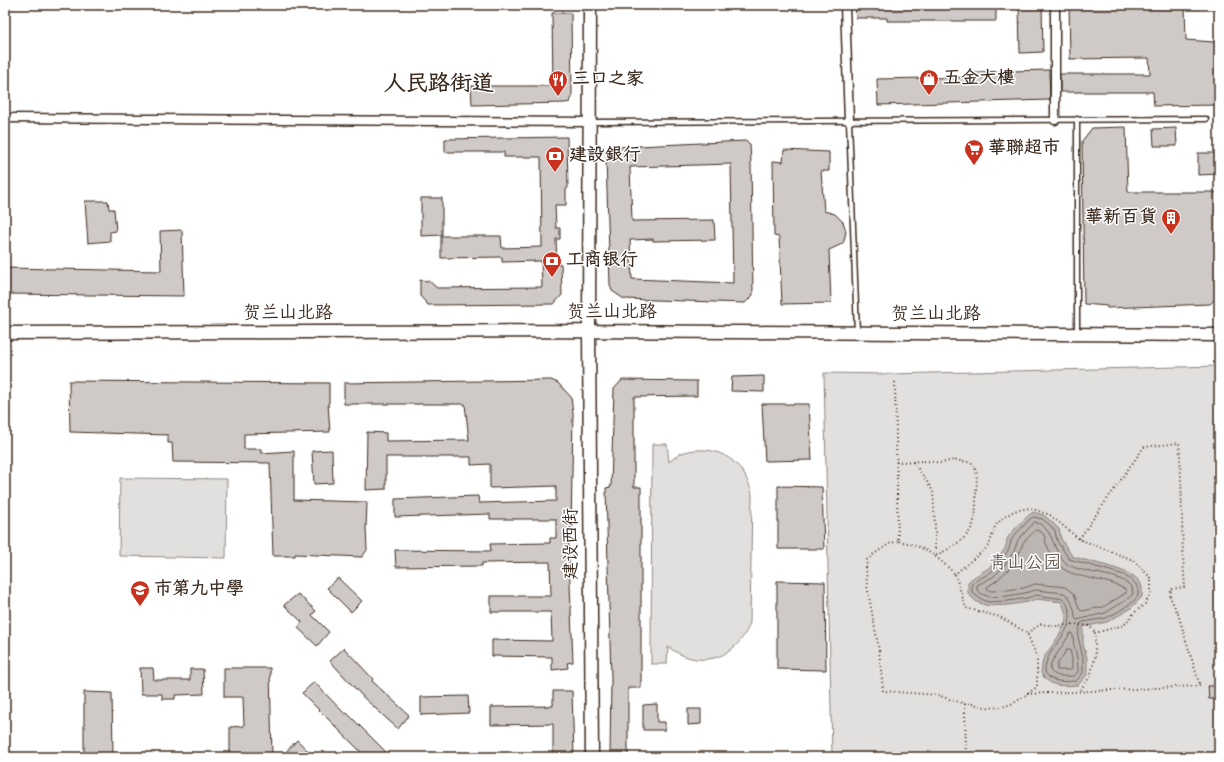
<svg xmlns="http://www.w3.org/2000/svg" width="1224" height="762" viewBox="0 0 1224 762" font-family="'Indie Flower','LXGW WenKai TC',sans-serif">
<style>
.green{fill:#e2e0de;stroke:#8e857e}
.water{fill:#bcb6b3;stroke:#887e77}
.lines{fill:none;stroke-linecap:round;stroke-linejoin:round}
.shore{stroke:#6f625a;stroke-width:1}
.building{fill:#cfcac7;stroke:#3b2a1e;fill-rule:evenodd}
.lane-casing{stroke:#3b2a1e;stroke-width:7}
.street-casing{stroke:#3b2a1e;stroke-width:11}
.secondary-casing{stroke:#3b2a1e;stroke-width:15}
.path{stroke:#3b2a1e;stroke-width:2;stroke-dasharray:1 3;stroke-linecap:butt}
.lane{stroke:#fff;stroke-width:4}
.street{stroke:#fff;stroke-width:8}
.secondary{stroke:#fff;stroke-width:12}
.labels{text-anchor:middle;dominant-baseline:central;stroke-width:3;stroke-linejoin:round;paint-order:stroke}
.poi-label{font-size:18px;font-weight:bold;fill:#3b2a1e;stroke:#fff;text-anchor:start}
.street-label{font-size:18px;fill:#3b2a1e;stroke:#fff}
.park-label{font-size:18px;fill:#65584e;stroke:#fff}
.district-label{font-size:22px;font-weight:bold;fill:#3b2a1e;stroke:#fff}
</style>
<rect width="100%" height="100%" fill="#fff"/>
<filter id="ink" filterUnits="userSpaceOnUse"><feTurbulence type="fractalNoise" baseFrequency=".025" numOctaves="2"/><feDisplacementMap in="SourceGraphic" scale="8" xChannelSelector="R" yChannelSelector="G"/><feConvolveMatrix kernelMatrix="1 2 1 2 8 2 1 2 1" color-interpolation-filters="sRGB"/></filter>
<g filter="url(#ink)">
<path class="green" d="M1219,366v391h-387l-8,-384 66,1z
M652,444h15l2,18c4,-3 8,-7 13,-9 23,-8 49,-1 62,21 4,6 6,13 8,20l-2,129c-10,28 -38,45 -68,32 -5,-2 -9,-5 -14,-8l-1,17h-16z
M120,478l107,1 -1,79 -107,-2z"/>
<path class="water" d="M1033,512l10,3 9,7 7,7 2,10 11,17c15,6 60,13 68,26 3,5 2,10 2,15l-12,12 -23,13 -24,5v17l4,14v17l-9,10c-16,1 -28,3 -37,-12l2,-14 17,-25 6,-13 -1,-10 -3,-9 -26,-3 -8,3 -20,3 -20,1 -11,-4 -9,-8v-12c9,-9 22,-12 30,-23 2,-4 7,-9 8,-13 1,-2 0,-5 1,-7 3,-6 20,-23 26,-27z"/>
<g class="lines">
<path class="shore" d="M1034,517l8,2 8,6 5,6 2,10 12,18 55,16 12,9 2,5v7l-5,6 -17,11 -10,5 -23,4 -3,2 -2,13 5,21v15l-7,8c-12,1 -25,2 -31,-9 -1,-28 40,-42 19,-73l-28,-4 -9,3 -19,3 -20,1 -9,-4 -7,-6v-9l18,-10 10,-10 9,-14 2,-8 3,-5 16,-17z
M1035,522c20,6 16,28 31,41 10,9 42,10 56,17 4,2 7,5 10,7l1,7 -8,7 -20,12 -28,7 -2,-2 -1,-9 -4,-10 -2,-3 -4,-3 -28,-3 -11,3 -18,3 -17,1 -8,-3 -5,-4v-5l16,-8 11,-11 10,-15 4,-11z
M1036,530c3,1 6,2 8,5 1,2 1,5 2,8 3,8 9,19 15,24 13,12 47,11 65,23v3l-23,14 -21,4 -2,-1 -6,-16 -9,-7 -30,-3 -11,4 -18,2 -15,1 -3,-1 -1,-3 9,-6 13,-12 10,-15 4,-11z
M1072,633c2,4 1,8 2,13 3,10 4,16 4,26l-4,4c-9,0 -19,2 -24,-6l1,-7 19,-29z
M1067,650h3l2,9v10l-2,1h-13v-5z"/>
</g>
<path class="building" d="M855,5h141v16h-109v-3h-31z
M1019,5h23l1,47 -23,1z
M1069,5h116l1,35 28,2 5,2v61l-65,1 -1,-14h-93v-18h90l-1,-16 -79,1z
M552,13h19l1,84 -2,5 -5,1 -93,2 -1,-19h82z
M1049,70l1,30 -172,5 -1,-26 97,-2v-5z
M1126,127l2,65h91v104l-9,8 -103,4v-2l-23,-2 -2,-163 10,-13z
M1176,128l1,18h-23l-1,-17z
M567,137l1,51 -2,1v16h-11l1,23h4v11h-4l1,25h4l1,31 -8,9 -126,1 -8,-9v-16l9,1 8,7 105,-1 -1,-26 -39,1v-5l-61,1v-22h60l1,12 40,-1 -1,-90h-37v-5h-59v-13z
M745,141l5,3 1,19 2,132 -8,8 -121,-4 -12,-8 -2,-6 -4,-127 4,-5 7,-6zM731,164l2,119 -101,-4 -2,-39 23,-1v2l62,-1 -1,-20 -82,1 -2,-54z
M784,150l45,2v19h-8l3,40 11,3 8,8 3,9 -2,10 -2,3 -13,6 2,53 -49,1 -3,-67 -5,-1 -1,-75 10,1z
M1198,153h21v21l-21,1z
M421,198h21v37l-21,1z
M85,201h23l1,8h5l2,22 -6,1v9l-22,2z
M182,230l2,66 -179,-2v-26l156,3 -1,-40z
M764,376v16l-33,-1 1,-14z
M551,380l7,3 13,14 2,16 -2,119h-3l5,130 -6,1 1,5 -16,2v-13l-60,-1v-16l60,1 -1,-29h-60v-16h60l-1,-34 -68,1v3l-86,1 -1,-17 96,1 -1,-7 60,-1v-5h6v-19h-66v-5l-95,3v-18l83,-3 1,7 77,-2v-15l-66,2v-24l-19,1v-8h-85v32l-20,1 1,-58 19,1v8l83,-1 -4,-36h-121v-21z
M622,380l75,1v15l-63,1v90h7v201h-13v68l-18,1 1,-78 -5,-191 5,-1 3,-98z
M69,381l260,2v20h-1l2,29 -86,2v15h17v4l33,-2v49l73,2 -1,26 1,22 -5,7 -67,-3v2h-22l-3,-93 -97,-1 -1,-19h-4v-8l-98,-3z
M762,404h47l3,56 -47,1z
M332,450l1,33 -19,1 -2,-33z
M778,486l44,1 2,62h-46z
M338,578l24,23 -11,11 -24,-24z
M777,581l48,1 1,88 -49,-1z
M298,594l18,17 -4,4 17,17 -12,14 -19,-18 4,-6 -18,-17z
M344,648l29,31 -1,2 37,34 -11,14 -34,-31 -34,-37z
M140,668h13l1,12h36v-11h13l1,25 -29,1v4h-13v-5h-21z
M224,668h46l2,89h-42v-30l14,-1 -1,-29h-19z
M314,682l31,32 2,-1 44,44h-25l-64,-64z
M1208,686h9l1,13h-9z
M553,691h19l2,66h-21v-33l-62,1v-18l62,-1z
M84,692l28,1 1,63h-29z
M468,696l1,17 -48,2v-18z
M657,704v18h8v8h-22v-25z
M688,709h13v15l-13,1z
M297,740l17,17h-22l-6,-5z"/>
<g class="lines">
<g class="lane-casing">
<path id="lane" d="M849,121l8,211
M592,122l614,-3
M1077,334v-215"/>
</g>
<g class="street-casing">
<path id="street" d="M845,5l4,116
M1055,5v115
M5,118l585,4"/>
</g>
<g class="secondary-casing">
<path id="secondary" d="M590,5l-1,326 3,426
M5,333l584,-2 630,4"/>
</g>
<path class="path" d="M895,382l3,159c27,5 37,14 57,33
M896,462l31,-1 15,2 12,-3 19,3c0,3 2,5 3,8 2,7 0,18 0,25 0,9 0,17 -2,25 -4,18 -24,27 -39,35
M913,462l11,15 9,14 2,33v32
M898,541l-9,3 -15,10 -7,6 -1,9 1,17 12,64 4,41 54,4 28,9
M1027,633l14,-9 16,2 16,-2 17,2 5,7
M1027,694l173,-8 -22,-72 -8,-17 1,-8 14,-2c-4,-48 -2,-96 -6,-144l-35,4 -65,92
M966,757l-1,-53c8,-1 13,2 21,3 23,3 34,-8 51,-20v-30l-10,-24 -27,-16 -34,-9 -11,-34 34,-28 6,-20 8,-8 11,-7 16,-3 20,7 29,24 54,21 18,18v15l-6,11 -11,9 -10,12 -29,8v25l-5,19 -11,14"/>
<use href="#lane" class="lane"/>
<use href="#street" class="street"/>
<use href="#secondary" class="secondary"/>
</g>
</g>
<defs>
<g id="shop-pin" transform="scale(1)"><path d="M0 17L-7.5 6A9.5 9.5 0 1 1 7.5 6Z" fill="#c8321e" stroke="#fff"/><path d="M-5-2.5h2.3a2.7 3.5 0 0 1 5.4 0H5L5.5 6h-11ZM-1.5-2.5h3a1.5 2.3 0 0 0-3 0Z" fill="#fff"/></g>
<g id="restaurant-pin" transform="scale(1)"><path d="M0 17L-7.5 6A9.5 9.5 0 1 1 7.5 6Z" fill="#c8321e" stroke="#fff"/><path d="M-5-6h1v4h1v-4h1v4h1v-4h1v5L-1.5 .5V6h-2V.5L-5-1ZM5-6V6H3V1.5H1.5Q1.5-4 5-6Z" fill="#fff"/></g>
<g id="supermarket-pin" transform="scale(1)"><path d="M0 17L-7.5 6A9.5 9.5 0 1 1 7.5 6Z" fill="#c8321e" stroke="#fff"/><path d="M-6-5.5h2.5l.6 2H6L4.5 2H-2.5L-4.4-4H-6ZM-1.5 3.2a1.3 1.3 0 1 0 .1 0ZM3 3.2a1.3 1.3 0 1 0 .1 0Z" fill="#fff"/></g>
<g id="bank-pin" transform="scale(1)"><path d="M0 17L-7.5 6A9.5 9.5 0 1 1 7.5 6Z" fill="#c8321e" stroke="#fff"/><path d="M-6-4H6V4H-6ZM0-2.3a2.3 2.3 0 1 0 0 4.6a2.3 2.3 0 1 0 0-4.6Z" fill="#fff"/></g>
<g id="building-pin" transform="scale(1)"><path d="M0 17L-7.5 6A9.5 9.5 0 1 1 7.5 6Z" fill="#c8321e" stroke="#fff"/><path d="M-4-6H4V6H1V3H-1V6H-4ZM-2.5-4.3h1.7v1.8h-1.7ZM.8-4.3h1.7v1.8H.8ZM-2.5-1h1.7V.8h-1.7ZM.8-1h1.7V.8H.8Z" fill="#fff"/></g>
<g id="school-pin" transform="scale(1)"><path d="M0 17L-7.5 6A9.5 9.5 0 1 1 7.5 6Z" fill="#c8321e" stroke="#fff"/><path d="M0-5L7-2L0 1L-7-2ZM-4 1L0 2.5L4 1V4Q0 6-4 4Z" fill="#fff"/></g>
</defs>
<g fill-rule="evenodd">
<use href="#shop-pin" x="929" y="79"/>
<use href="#restaurant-pin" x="558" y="80"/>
<use href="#supermarket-pin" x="974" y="149"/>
<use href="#bank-pin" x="555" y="156"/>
<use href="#building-pin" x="1171" y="218"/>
<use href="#bank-pin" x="552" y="261"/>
<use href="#school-pin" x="140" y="590"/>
</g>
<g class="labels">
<g class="poi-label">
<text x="943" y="79">五金大樓</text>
<text x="572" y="80">三口之家</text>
<text x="988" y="149">華聯超市</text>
<text x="569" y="156">建設銀行</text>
<text x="1157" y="218" text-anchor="end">華新百貨</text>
<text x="566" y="261">工商银行</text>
<text x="154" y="590">市第九中學</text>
</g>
<g class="street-label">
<text x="612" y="313">贺兰山北路</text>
<text x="288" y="314">贺兰山北路</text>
<text x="936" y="315">贺兰山北路</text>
<text transform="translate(572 544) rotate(-90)">建设西街</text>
</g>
<g class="park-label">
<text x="1025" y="564">青山公园</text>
</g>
<g class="district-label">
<text x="439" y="85">人民路街道</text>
</g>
</g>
<rect width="1224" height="762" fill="none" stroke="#fff" stroke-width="20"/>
<rect x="10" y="10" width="1204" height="742" fill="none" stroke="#3b2a1e" stroke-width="1.5" filter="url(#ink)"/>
</svg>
